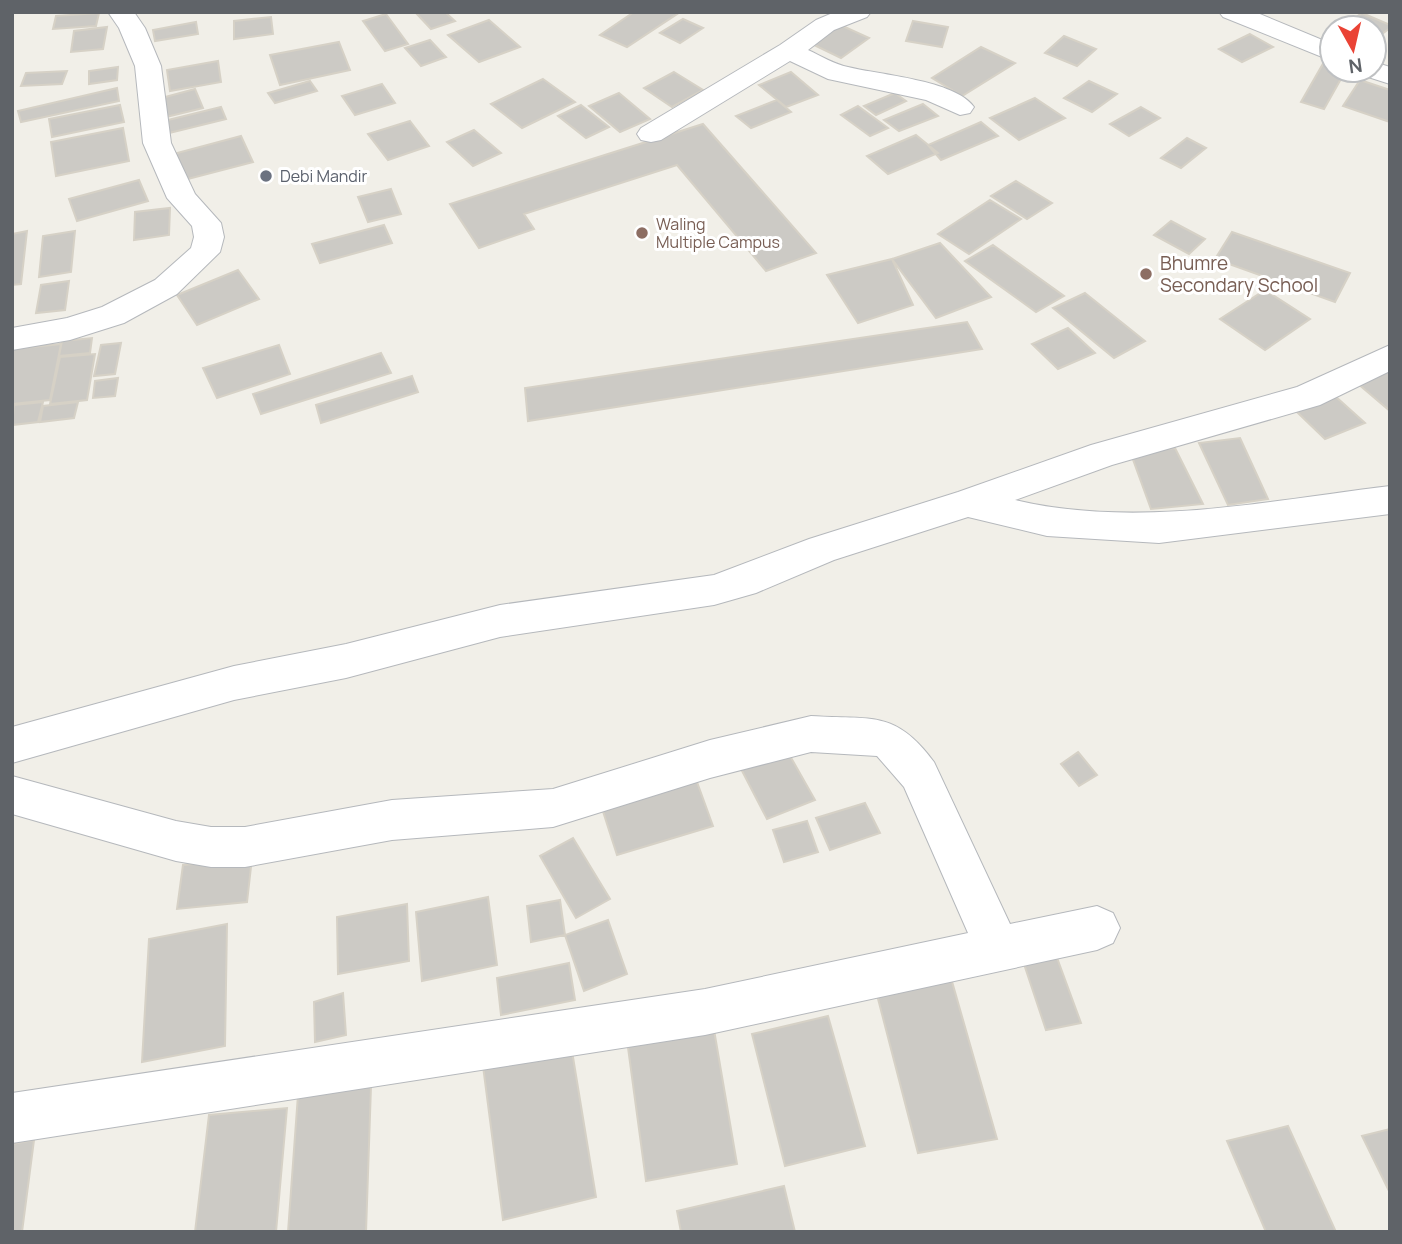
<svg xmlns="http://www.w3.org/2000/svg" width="1402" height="1244" viewBox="0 0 1402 1244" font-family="Manrope,sans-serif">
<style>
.building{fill:#cccac5;stroke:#d6d1c6;stroke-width:2}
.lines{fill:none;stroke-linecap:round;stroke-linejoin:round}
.street-casing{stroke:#b5b8bc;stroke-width:2}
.street{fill:#fff;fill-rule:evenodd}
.worship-dot{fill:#6b7280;stroke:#fff;stroke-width:2.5}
.education-dot{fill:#8d6e63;stroke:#fff;stroke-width:2.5}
.labels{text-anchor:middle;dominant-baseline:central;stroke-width:6;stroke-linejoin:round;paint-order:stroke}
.far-worship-label{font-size:16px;fill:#5b616d;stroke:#fff;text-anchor:start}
.far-education-label{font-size:16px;fill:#785e54;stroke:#fff;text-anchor:start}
.education-label{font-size:19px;fill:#785e54;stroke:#fff;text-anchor:start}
</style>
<rect width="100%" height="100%" fill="#f1efe8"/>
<path class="building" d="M415,12h30l10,9 -24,8z
M634,12h39l4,2 -50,33 -27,-12z
M99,13l-3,13 -43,3 3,-13z
M1362,13l28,12v3l-16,12v-12h-33z
M386,14l22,30 -23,7 -22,-30z
M271,17l2,17 -39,5v-18z
M683,19l20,9 -23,15 -20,-10z
M489,20l31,27 -41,15 -31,-27z
M913,21l35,6 -6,20 -36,-6z
M196,22l2,12 -43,7 -2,-11z
M836,23l33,15 -28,20 -33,-16z
M107,27l-4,22 -32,3 3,-21z
M1250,34l23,13 -31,15 -23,-13z
M1064,36l32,13 -19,17 -32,-13z
M430,40l16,17 -25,9 -16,-18z
M339,42l11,28 -70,15 -10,-30z
M981,47l34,16 -53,33 -30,-18z
M218,61l3,21 -51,9 -3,-21z
M1324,62l8,2v6h14l-22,39 -23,-7z
M118,67l-1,13 -28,4v-13z
M67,71l-5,13 -41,2 5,-13z
M674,72l29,18 -31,17 -28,-19z
M791,72l27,23 -32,12 -27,-22z
M543,79l32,23 -53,26 -31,-24z
M1360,80l30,10v32l-47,-16z
M310,81l7,10 -42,12 -7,-10z
M1089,81l28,13 -25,18 -28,-14z
M382,84l13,19 -40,12 -13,-19z
M117,88l2,13 -98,21 -3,-11z
M195,89l8,19 -37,9 -8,-18z
M619,93l31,26 -30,13 -31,-26z
M895,93l11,8 -30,14 -12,-9z
M1035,98l30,20 -46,22 -29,-22z
M777,100l14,12 -40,16 -15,-12z
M923,104l15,12 -39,15 -15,-11z
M120,105l4,17 -72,15 -3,-18z
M581,105l28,22 -23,11 -28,-22z
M858,106l30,22 -18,8 -29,-21z
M221,107l5,12 -61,15 -5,-12z
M1141,107l19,11 -31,18 -19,-12z
M410,121l19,25 -41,14 -20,-26z
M981,122l17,14 -57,24 -13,-15z
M703,124l113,129 -50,18 -89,-106 -153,49 10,15 -55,19 -29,-44z
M123,128l6,33 -73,15 -5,-34z
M474,130l27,23 -28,13 -26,-24z
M916,135l22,18 -50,21 -21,-18z
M241,136l12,26 -73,19 -10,-26z
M1187,138l19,10 -25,20 -20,-10z
M139,180l9,21 -71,20 -8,-22z
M1016,181l36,22 -25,16 -36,-23z
M391,189l10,25 -33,8 -10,-25z
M990,200l31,19 -52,35 -31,-20z
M170,208l-1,27 -35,5 1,-28z
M1171,221l34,18 -16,15 -35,-19z
M384,225l8,18 -72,20 -8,-19z
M27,231l-6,53 -9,1v-51z
M75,231l-4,41 -32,5 4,-41z
M1232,232l118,41 -15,29 -120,-43z
M940,243l51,54 -55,21 -44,-59z
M993,245l71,51 -28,16 -71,-51z
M892,259l21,46 -55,18 -31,-48z
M238,270l21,29 -62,26 -20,-30z
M69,281l-4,29 -29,3 5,-28z
M1265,290l45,29 -45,31 -45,-31z
M1085,293l60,48 -31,17 -61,-50z
M967,322l15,27 -454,72 -3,-33z
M1068,328l27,25 -37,16 -26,-25z
M92,338l-2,15 -31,3 3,-15z
M121,343l-6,31 -21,2 7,-31z
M61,344l-11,56 -38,4v-55z
M279,345l11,29 -73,24 -14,-30z
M381,353l10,20 -130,41 -8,-20z
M95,354l-8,46 -37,4 10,-47z
M1390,368v43l-33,-28z
M412,376l6,16 -97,31 -5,-18z
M118,378l-3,18 -22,2 2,-17z
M1335,396l30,27 -40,16 -29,-28z
M43,402l-5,20 -26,3 2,-20z
M78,402l-4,16 -34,4 3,-16z
M1240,438l28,61 -40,6 -29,-62z
M1175,448l28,56 -52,5 -20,-55z
M785,747l30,53 -48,19 -28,-54z
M1078,752l19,23 -18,11 -18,-22z
M693,771l20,55 -96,29 -18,-56z
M865,803l15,30 -50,17 -14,-32z
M807,821l11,31 -34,10 -11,-32z
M573,838l37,61 -34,19 -36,-62z
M252,858l-5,44 -70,7 6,-44z
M488,897l9,68 -75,16 -6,-69z
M560,900l5,35 -34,7 -4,-36z
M407,904l2,57 -71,13 -1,-57z
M608,920l19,54 -43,17 -19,-56z
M227,924l-2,122 -83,16 7,-123z
M1056,955l25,68 -35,7 -23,-69z
M569,963l6,37 -74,15 -4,-37z
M951,978l46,161 -79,14 -42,-162z
M343,993l3,42 -31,7 -1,-40z
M828,1016l37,130 -80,20 -33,-132z
M713,1024l24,140 -91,17 -19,-141z
M571,1045l25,152 -93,23 -20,-154z
M371,1086l-5,146h-78l10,-137z
M287,1108l-11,124h-81l14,-117z
M1288,1126l48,106h-70l-39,-91z
M1390,1129v64l-28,-57z
M34,1140l-12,92h-10v-88z
M784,1186l11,46h-114l-4,-21z"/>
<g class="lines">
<g class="street-casing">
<path id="street" d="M108,12h26l11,16 16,38 10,77 24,51 26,29 3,14 -4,15 -43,42 -53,29 -54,17 -58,10v-22l55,-10 35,-11 53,-27 36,-32 3,-11 -2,-11 -25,-28 -24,-55 -8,-77 -16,-38z
M835,12h36l-4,5 -33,13 -26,20c13,6 26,14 40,17 32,8 107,13 126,40l-4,6 -10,2 -34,-15 -98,-21 -38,-18 -129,79 -10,2 -10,-2 -4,-6 4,-6 139,-83 36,-25z
M1219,12h36l77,32v17l-109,-44z
M1374,62l16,5v17l-25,-8 -4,-6h13z
M1390,345v26l-70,34 -208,60 -97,35c123,29 251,1 375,-14v28l-231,29 -112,-7 -79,-19 -134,43 -78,33 -42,12 -214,32 -154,41 -112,22 -222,63v-36l222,-61 112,-22 154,-39 214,-30 95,-36 149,-47 133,-47 206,-58z
M811,716c60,4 84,-7 123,46l76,162 87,-18 16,7 7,15 -7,15 -16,7 -392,85 -693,108v-50l693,-104 263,-56 -64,-146 -27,-31 -66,-4 -101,26 -157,49 -161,13 -147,27h-34l-35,-6 -164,-47v-38l164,45 35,6h34l147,-27 161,-11 157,-49z"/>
</g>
<use href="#street" class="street"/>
</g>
<circle class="worship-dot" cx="266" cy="176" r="7"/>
<g class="education-dot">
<circle cx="642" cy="233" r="7"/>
<circle cx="1146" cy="274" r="7"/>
</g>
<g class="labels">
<g class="far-worship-label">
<text x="280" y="176">Debi Mandir</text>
</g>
<g class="far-education-label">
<text x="656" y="224">Waling<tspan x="656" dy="18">Multiple Campus</tspan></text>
</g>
<g class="education-label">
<text x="1160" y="263">Bhumre<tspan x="1160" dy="22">Secondary School</tspan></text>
</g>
</g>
<rect width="1402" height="1244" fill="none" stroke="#5f6368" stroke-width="28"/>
<g transform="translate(1353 49) rotate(172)"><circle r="33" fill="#ffffff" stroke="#bfc1c3" stroke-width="2"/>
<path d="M0-5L12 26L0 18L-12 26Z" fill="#ea4335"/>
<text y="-10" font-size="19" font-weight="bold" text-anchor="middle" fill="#5f6368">N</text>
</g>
</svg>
